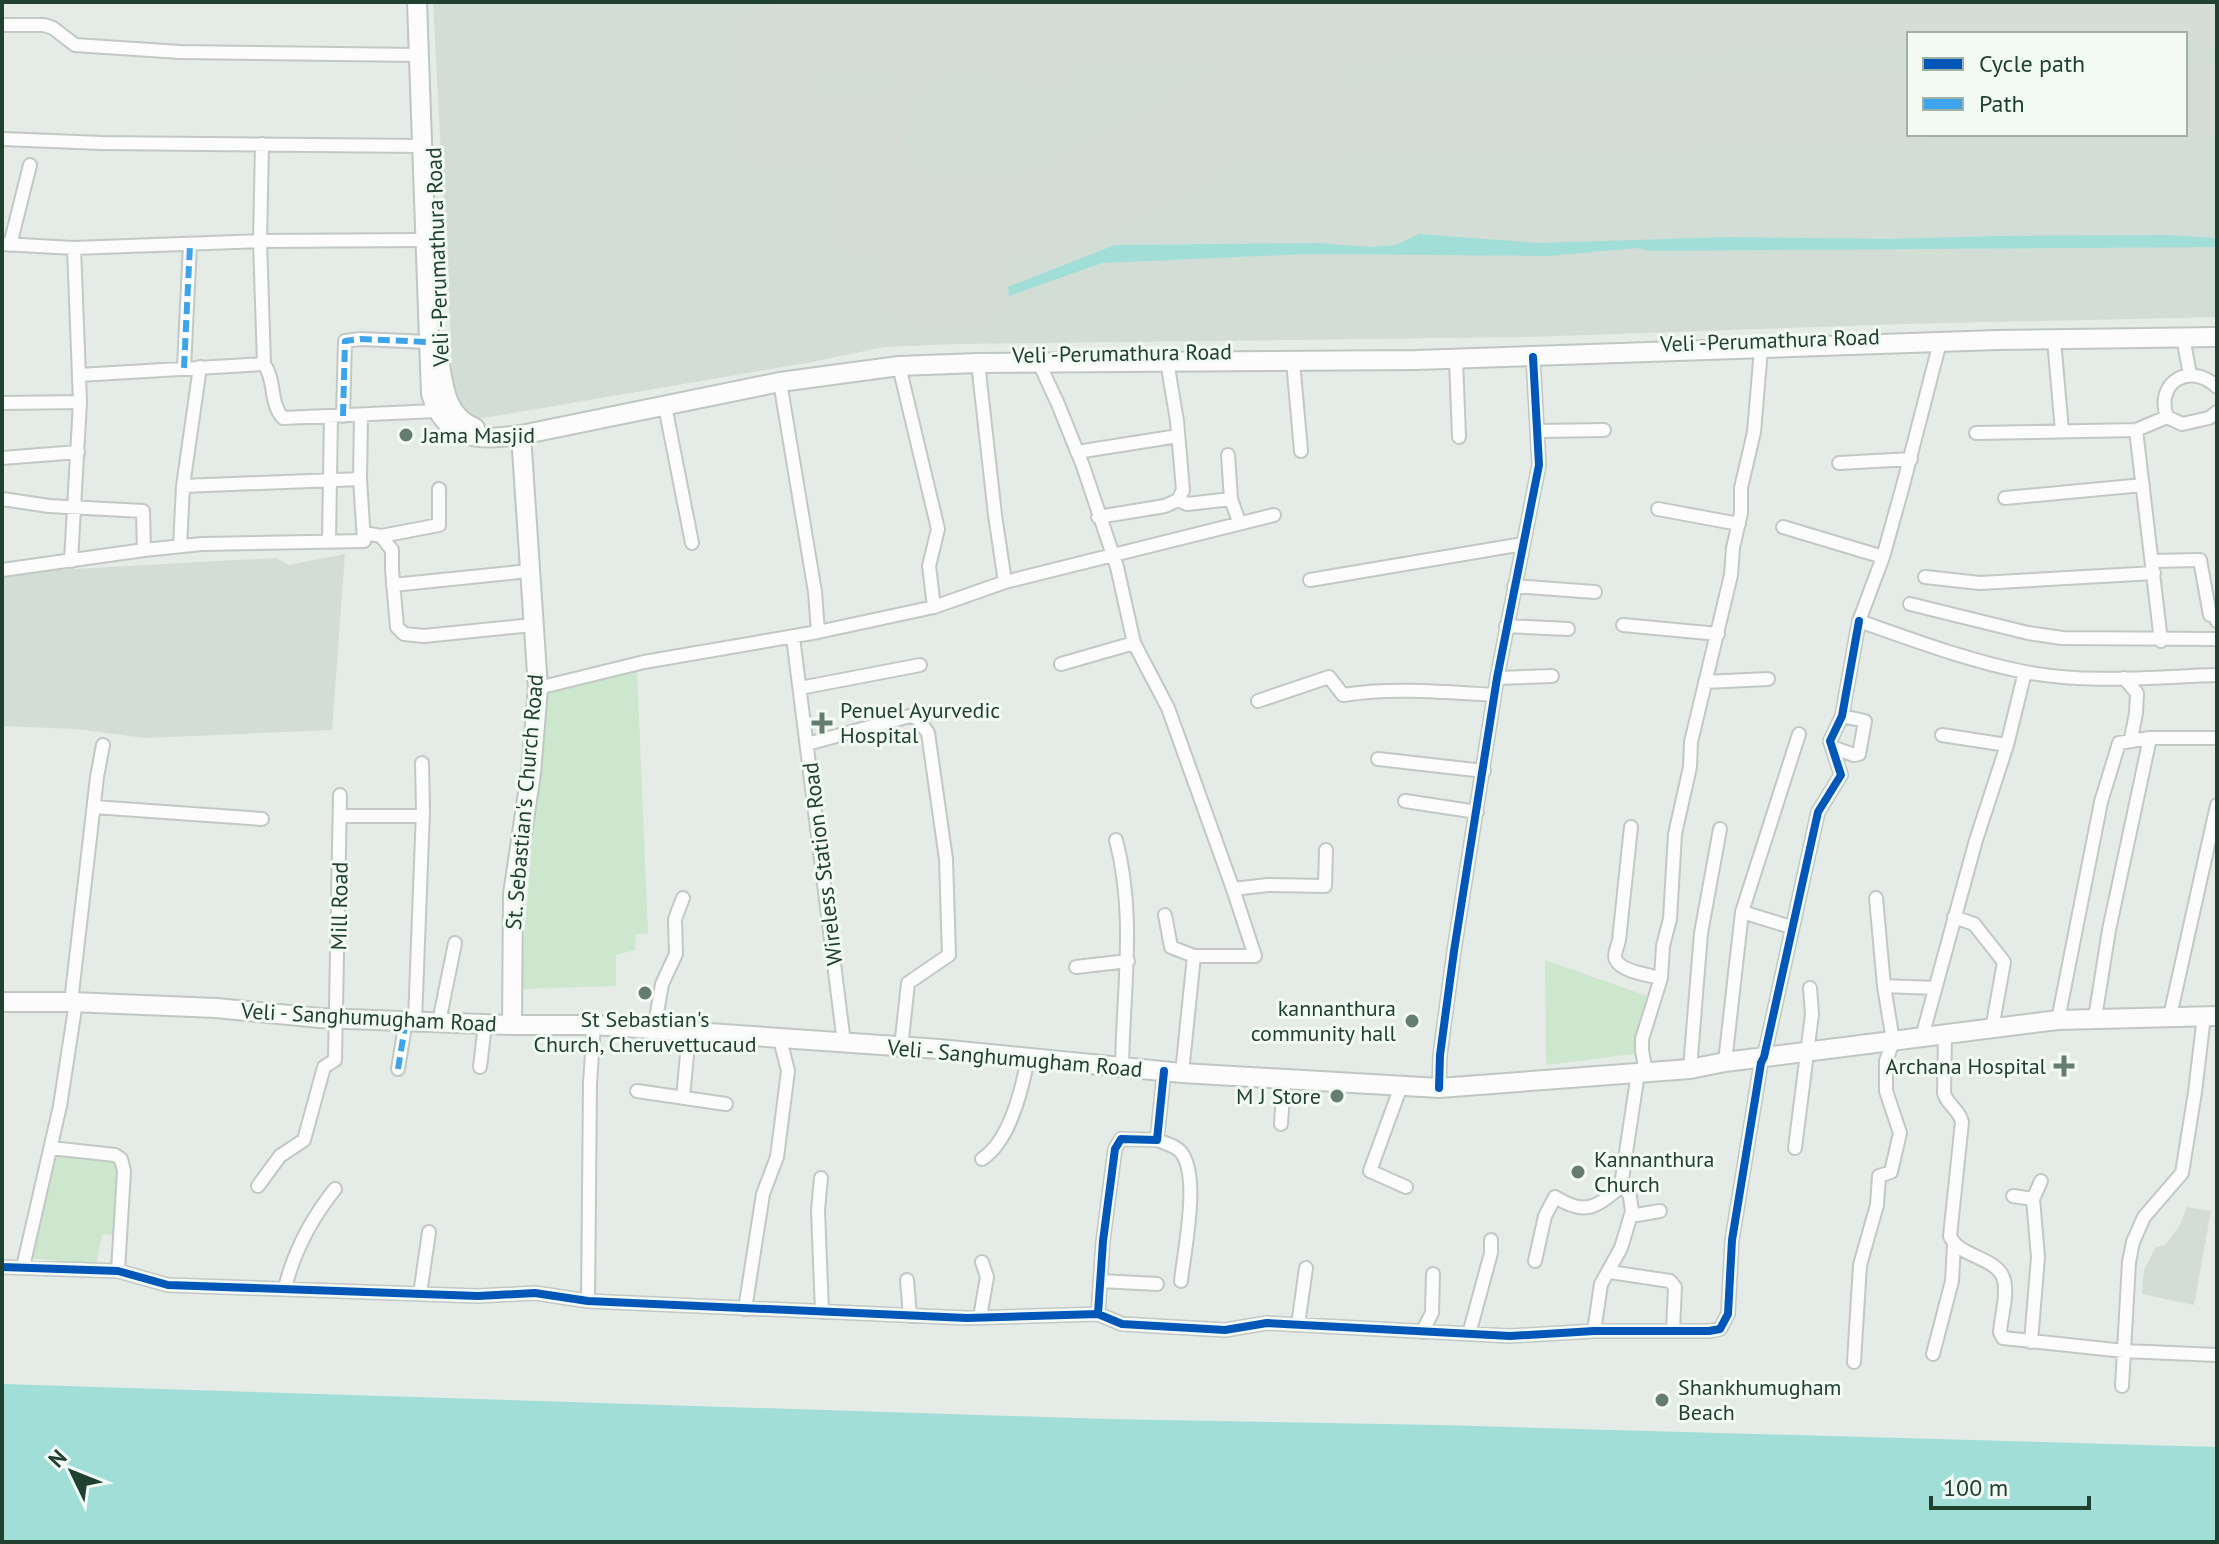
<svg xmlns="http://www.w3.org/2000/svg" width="2219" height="1544" viewBox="0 0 2219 1544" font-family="'PT Sans',sans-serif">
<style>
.built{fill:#d2ddd6;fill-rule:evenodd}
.green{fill:#cde6ce}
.water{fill:#a1ded8}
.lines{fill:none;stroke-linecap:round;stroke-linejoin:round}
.taxiway{stroke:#d6dcd8;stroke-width:28}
.runway{stroke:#d6dcd8;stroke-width:70}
.street-casing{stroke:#c2c8c4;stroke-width:16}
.secondary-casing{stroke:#bec7c2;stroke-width:22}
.street{stroke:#fbfcfb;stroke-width:12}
.secondary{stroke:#fbfcfb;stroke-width:18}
.quiet{stroke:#3da4eb;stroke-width:6;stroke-dasharray:12 6;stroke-linecap:butt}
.cycleway-casing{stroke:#f3faf5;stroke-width:13}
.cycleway{stroke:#0057b8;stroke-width:8}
.poi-dot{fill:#657c70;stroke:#f3faf5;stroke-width:3}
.labels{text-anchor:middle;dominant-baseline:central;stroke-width:6;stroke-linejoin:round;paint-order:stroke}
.street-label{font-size:22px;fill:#204130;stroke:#f3faf5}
.poi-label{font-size:22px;fill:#204130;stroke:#f3faf5;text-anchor:start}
</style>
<rect width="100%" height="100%" fill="#e5ebe7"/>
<path class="built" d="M433,2h1784v315l-312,7 -378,13 -570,7 -73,3 -72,15 -335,57 -17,-9 -6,-10zM1909,34h276v100h-276z
M345,554l-13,176 -186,8 -71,-9 -73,-3v-153l274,-15 13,7z
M2187,1207l24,4 -17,94 -52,-11 2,-24 12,-23 9,-2 15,-20z"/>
<path class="green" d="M637,671l11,263h-12l-1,16 -19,5v31l-96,3 25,-299z
M1545,960l102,36 -14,58 -87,11z
M53,1154l68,6 -5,75 -14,-1 -6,31 -65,-7z"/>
<path class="water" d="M1419,234l120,9 191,-6 160,2 104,-3 172,-1 51,3v9l-566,4 -14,-3 -89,8 -239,-2 -207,9 -93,33 -1,-9 107,-42 202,-2 54,4 25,-2z
M2,1384l1105,35 332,6 778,22v95h-2215z"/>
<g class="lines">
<path class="taxiway" d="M2198,2l19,31
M2173,34l17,-32
M1056,76c-6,-1 -13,0 -19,-1 -6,-2 -11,-6 -17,-8 -21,-9 -44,-14 -66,-9 -47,11 -80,58 -58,104 6,13 17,24 31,28l97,-2 22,-4 178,-103 32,-9 77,-2"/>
<path class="runway" d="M2185,101l32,-1
M1909,107l-672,16 -179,98 -82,1 -10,73 -49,-8 11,-64 -63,1 -4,-92 -88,2 -1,-94 1445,-36"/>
<g class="street-casing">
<path id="street" d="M2,25h42l9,3 22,17 105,7 240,3
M2,139l100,4 320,3
M262,144l-2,97 4,123
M2,244l72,4 186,-7 165,-1
M10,245l20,-80
M2183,338l7,36
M2054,340l8,91
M1940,342l-38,147 -19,68 -24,64c54,19 110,40 166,51 63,12 129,5 192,3
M1456,359l3,78
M1293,361l8,90
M978,363l17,152 10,67
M1039,363l19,41 25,62 34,101 17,76 34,65 65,181 35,-4 57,1 1,-36
M899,366l39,163 -9,37 5,41
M184,368l6,-124
M79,375l185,-11c12,16 5,39 19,54l153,-7
M2217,387c-28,-26 -62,-4 -50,30l15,7 27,-6 8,-6
M2,403l78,-1 -6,-154
M665,406l27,137
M343,416l2,-75 15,-2 68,3
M361,416l-1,63 4,62
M2136,430l25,211
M1538,431l66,-1
M1976,433l160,-3 31,-13
M1077,452l101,-16
M1228,455l3,44 8,23
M2,458l76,-6
M1839,463l72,-4
M183,486l177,-7
M2005,498l138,-13
M2,499l47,7 94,5 1,39
M1178,500l9,4 44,-5
M1658,509l81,15
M1098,517l67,-11 13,-6 5,-10 -6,-69 -10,-60
M1783,527l100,30
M381,536l58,-11v-36
M329,541l2,-125
M180,546l3,-60 17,-119
M71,561l9,-159
M2152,561l48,-1 10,55 5,-1 2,7
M2,570l142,-20 58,-6 162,-3v-8l17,3 11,14v20l5,57 7,7 20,2 109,-11
M1925,577l55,6 174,-10
M1310,580l213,-36
M393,585l136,-14
M1514,586l81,6
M1910,604l118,29 34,5 155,1
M1623,625l95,9
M1506,626l62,3
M818,632l116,-25 71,-25 269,-67
M793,637l51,406
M1061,664l73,-21
M1497,678l55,-2
M2124,678l13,15 -1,20 -5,26
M1705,682l63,-3
M538,688l106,-26 174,-30 -3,-40 -35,-210
M800,688l120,-23
M1258,701l71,-24 14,18c49,-8 102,-3 151,0
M1942,735l65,10
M807,744l103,-28 8,3 10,14 18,126 3,96 -41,28 -7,65
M1832,747l22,8 5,-1 6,-33 -23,-5
M1378,759l106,12
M1405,801l72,11
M94,807l168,12
M340,816h83
M1631,827l-12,113c-1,6 -6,15 -3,20 6,12 33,15 45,18
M1116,840c20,76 7,150 6,228
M1742,912l49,15
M1165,915l6,32 23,9
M1954,917l20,7 30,38 -12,67
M1076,967l52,-6
M1884,986l51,2
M71,1002l26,-225 6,-32
M2170,1016l47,-211
M2095,1018l14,-88 41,-192
M2058,1020l43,-218 18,-59 31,-5h67
M415,1021l8,-210 -1,-48
M439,1022l16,-79
M654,1030l8,-46 14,-30 -1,-35 8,-21
M1945,1035l-1,58c3,12 15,16 18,29l-12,114c9,22 47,20 54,44 4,15 -3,37 -4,52l3,6 121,13 93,4
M1922,1037l54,-197 31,-95 18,-73
M1725,1062l17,-150 57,-178
M480,1067l5,-43
M398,1069l8,-49
M1690,1069l11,-136 19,-104
M1164,1071l-7,69 -36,-1 -6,10 -12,92 -5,73 24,10 103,6 42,-7 243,13 84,-5h115l11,-2 8,-15 4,-74 29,-177 3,-6 54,-245 23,-37 -11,-34 12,-25 17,-95
M1646,1072l-4,-21v-12l19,-61 2,-32 7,-27 5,-85 15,-67 1,-25 40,-167 2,-27 8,-35v-25l13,-56 7,-83
M1182,1073l12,-117h61l-22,-67
M1401,1086l-31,85 36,16
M1439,1088l1,-33 14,-104 43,-273 42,-213 -6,-108
M637,1091l89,13
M683,1098l6,-65
M1281,1124l3,-45
M1157,1140c8,3 17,5 23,11 21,23 4,100 1,130
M51,1148l64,7 6,4 3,12 -6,100
M1795,1148l17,-134 -2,-26
M982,1159c28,-18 40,-69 46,-101
M821,1178l-3,32 4,102
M258,1186l22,-30 24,-16 20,-73 11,-7 5,-265
M2013,1196l20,3
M1631,1216l29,-5
M1535,1261l10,-45 10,-19c32,20 42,9 68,-12
M2,1267l116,4 50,14 310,11 57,-3 53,8 379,17 131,-4
M23,1267l37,-161 16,-104
M1610,1272l60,9 5,6 -2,43
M907,1280l3,36
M1100,1281l57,3
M285,1288c9,-37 26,-69 50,-99
M420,1294l9,-62
M588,1301l2,-218 4,-58
M745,1309l18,-115 14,-37 11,-86 -8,-32
M980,1317l7,-40 -5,-15
M1298,1325l8,-57
M1594,1331l7,-47 20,-36 11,-37 -2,-14 -8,-18 16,-106
M1422,1332l10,-19 1,-39
M1469,1334l22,-81v-13
M2031,1342l7,-85 -5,-58 8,-18
M1933,1354l19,-73 2,-37
M1854,1362l6,-97 17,-60 2,-29 12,-4 9,-39 -14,-42v-30l7,-20 -9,-55 -8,-88
M2122,1386l7,-124 4,-20 11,-25 38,-44 13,-81 9,-76"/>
</g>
<g class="secondary-casing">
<path id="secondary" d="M417,2l14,392c15,48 48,46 90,41l259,-53 119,-16 79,-3 438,-3 581,-20 220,-3
M440,364c4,28 8,53 35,64
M2,1002h69l145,6 104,10 192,7h82l345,24 243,24 257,15 251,-19 35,-7 333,-42 159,-4
M512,1025l1,-131 18,-121 7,-85 -17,-253"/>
</g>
<use href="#street" class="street"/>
<use href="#secondary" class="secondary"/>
<path class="quiet" d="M184,368l6,-124
M343,416l2,-75 15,-2 68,3
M398,1069l8,-49"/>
<g class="cycleway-casing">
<path id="cycleway" d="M1164,1071l-7,69 -36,-1 -6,10 -12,92 -5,73 24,10 103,6 42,-7 243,13 84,-5h115l11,-2 8,-15 4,-74 29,-177 3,-6 54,-245 23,-37 -11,-34 12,-25 17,-95
M1439,1088l1,-33 14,-104 43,-273 42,-213 -6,-108
M2,1267l116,4 50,14 310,11 57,-3 53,8 379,17 131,-4"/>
</g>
<use href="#cycleway" class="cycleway"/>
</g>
<g class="poi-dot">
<circle cx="406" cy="435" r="8"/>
<path d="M818 711h8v8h8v8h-8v8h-8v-8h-8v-8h8z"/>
<circle cx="645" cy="993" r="8"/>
<circle cx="1412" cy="1021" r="8"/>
<path d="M2060 1054h8v8h8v8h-8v8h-8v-8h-8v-8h8z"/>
<circle cx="1337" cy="1096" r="8"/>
<circle cx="1578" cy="1172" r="8"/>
<circle cx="1662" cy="1400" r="8"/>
</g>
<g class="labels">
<g class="street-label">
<text transform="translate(437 257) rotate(-92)">Veli -Perumathura Road</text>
<text transform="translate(1770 340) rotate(-2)">Veli -Perumathura Road</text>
<text transform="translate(1122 353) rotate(-1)">Veli -Perumathura Road</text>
<text transform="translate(524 802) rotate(-85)">St. Sebastian's Church Road</text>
<text transform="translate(822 864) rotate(-97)">Wireless Station Road</text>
<text transform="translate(339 906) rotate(-89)">Mill Road</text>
<text transform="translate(369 1017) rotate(3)">Veli - Sanghumugham Road</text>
<text transform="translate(1015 1058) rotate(5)">Veli - Sanghumugham Road</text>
</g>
<g class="poi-label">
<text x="422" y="435">Jama Masjid</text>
<text x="840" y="710">Penuel Ayurvedic<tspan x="840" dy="25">Hospital</tspan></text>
<text x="1396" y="1008" text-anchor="end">kannanthura<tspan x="1396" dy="25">community hall</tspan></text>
<text x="645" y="1019" text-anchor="middle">St Sebastian's<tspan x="645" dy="25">Church, Cheruvettucaud</tspan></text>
<text x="2046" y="1066" text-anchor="end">Archana Hospital</text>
<text x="1321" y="1096" text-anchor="end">M J Store</text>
<text x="1594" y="1159">Kannanthura<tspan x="1594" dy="25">Church</tspan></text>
<text x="1678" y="1387">Shankhumugham<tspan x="1678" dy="25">Beach</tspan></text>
</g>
</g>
<rect width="2219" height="1544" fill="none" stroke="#204130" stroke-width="8"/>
<rect x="1907" y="32" width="280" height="104" fill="#f3faf5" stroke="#9fb0a6" stroke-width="2"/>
<rect x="1923" y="58" width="40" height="12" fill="#0057b8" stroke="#9fb0a6" stroke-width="2"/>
<text x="1979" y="72" font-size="24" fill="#204130">Cycle path</text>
<rect x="1923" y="98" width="40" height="12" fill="#3da4eb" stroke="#9fb0a6" stroke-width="2"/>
<text x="1979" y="112" font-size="24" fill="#204130">Path</text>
<g transform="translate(72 1472) rotate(313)" stroke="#f3faf5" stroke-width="6" paint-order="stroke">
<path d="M0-6L14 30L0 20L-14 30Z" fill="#204130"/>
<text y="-12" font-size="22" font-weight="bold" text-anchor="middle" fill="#204130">N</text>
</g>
<path d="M1931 1496v12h158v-12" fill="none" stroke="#204130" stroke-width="4"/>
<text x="1943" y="1496" font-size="24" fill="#204130" stroke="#f3faf5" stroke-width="6" paint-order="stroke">100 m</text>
</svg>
